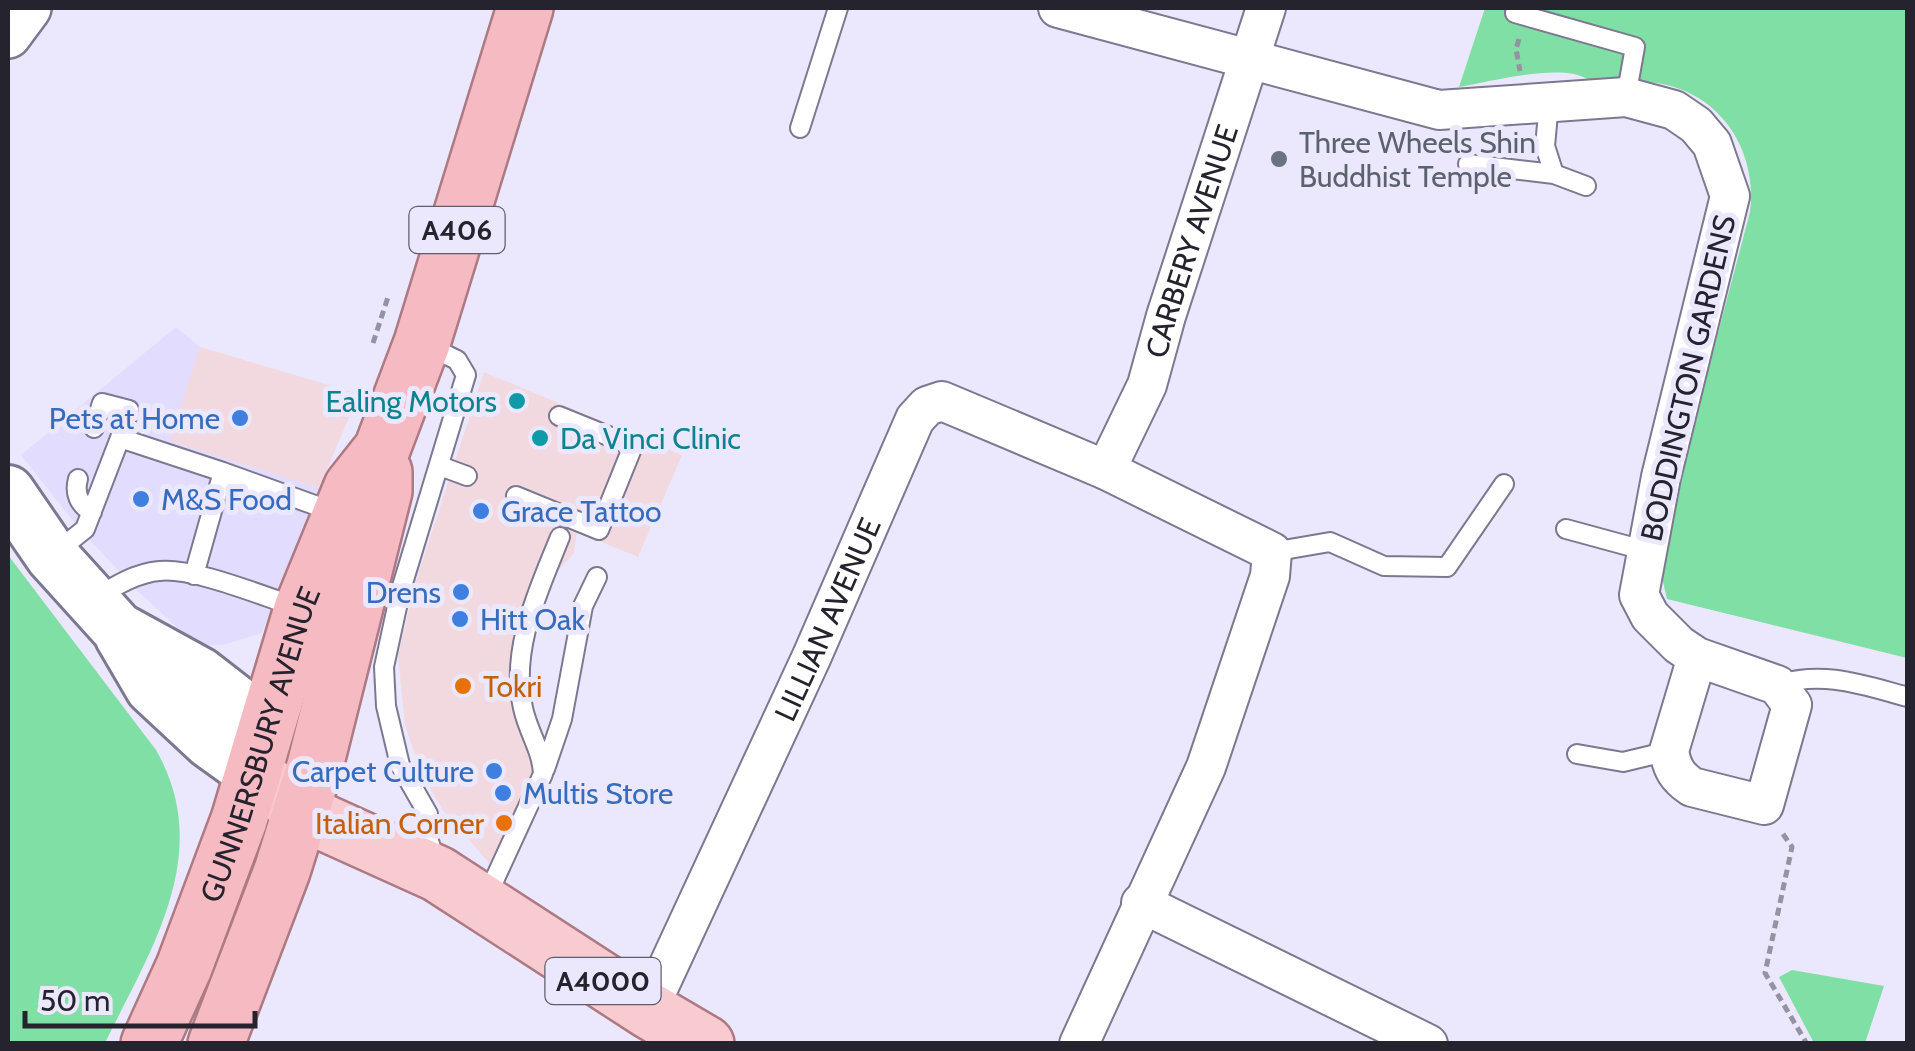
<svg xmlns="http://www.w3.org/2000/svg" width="1915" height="1051" viewBox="0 0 1915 1051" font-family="Cabin,sans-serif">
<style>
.commercial{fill:#f2d9e0}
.built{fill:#e2dcff}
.green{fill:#7fdfa4}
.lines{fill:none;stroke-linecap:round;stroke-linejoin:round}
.service-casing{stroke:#7c7890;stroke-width:22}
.minor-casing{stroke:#7c7890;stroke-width:42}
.tertiary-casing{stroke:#7c7890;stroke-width:50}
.secondary-casing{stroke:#7c7890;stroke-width:58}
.primary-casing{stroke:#ac7a83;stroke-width:60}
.trunk-casing{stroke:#ac7a83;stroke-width:60}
.path{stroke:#9592a3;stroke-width:5;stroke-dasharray:8 5;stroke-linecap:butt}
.service{stroke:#fff;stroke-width:18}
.minor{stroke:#fff;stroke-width:38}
.tertiary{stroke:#fff;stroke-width:45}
.secondary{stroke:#fff;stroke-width:52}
.primary{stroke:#f8cbd1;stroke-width:55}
.trunk{stroke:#f6bac2;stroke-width:55}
.worship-dot{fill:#6b7280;stroke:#ebe7fd;stroke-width:4}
.culture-dot{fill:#0f9aa8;stroke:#ebe7fd;stroke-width:4}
.shop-dot{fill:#3f7fe0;stroke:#ebe7fd;stroke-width:4}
.food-dot{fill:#e8710a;stroke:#ebe7fd;stroke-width:4}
.labels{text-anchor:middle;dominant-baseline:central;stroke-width:10;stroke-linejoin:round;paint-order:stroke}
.shield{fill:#ebe7fd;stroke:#605e6b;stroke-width:2.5}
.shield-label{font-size:28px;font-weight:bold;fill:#25232d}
.worship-label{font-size:30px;fill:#5b616d;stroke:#ebe7fd;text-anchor:start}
.street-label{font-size:30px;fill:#25232d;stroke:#ebe7fd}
.culture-label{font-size:30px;fill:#0d838f;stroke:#ebe7fd;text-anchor:end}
.shop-label{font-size:30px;fill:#366cbe;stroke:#ebe7fd;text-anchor:start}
.food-label{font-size:30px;fill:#c56008;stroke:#ebe7fd;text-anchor:start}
</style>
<rect width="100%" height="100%" fill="#ebe7fd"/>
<path class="commercial" d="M200,347l159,47 -40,94 -150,-47z
M484,372l198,83 -44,102 -61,-25 -3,21 -23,26 -22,71 -1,40 3,16 16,36 15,7 -58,131 -62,-71 -21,-37 -16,-47 -7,-69 15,-66z"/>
<path class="built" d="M176,327l24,20 -30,94 149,47 -57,145 -39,12h-27l-56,-52 -59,-62 -60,-76z"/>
<path class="green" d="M1485,8h422v650l-240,-59 -7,-30 2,-24 88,-333c8,-61 -29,-119 -93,-129 -18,-3 -36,3 -54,1 -10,-1 -19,-8 -29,-10 -31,-6 -84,7 -115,13z
M8,555l148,195c59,103 -5,199 -51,293h-97z
M1792,970l92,16 -19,57h-51l-35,-66z"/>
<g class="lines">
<g class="service-casing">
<path id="service" d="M1515,13l120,34 -9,50
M1549,103l-4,43 9,28 32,12
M800,128l38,-120
M1468,164l86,10
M426,345l31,15 9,15 -66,218 -16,74 2,39 14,59 28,49v23l6,22
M94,428l8,-25 27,7 -9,28
M440,466l27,10
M78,479c-4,14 1,26 14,33
M516,496l83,34 34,-84 -74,-30
M1566,529l81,22
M1272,552l58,-10 54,24 63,1 57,-83
M55,553l30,-24 35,-91 103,34
M194,575l29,-103 111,40
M95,599c19,-13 41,-26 64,-28 34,-4 103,25 138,36
M1777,685c46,-15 86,0 131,12
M1577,754l46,8 46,-11
M545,769l17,-50 21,-113 14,-29
M486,898l57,-124c-1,-24 -15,-42 -20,-66 -13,-59 15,-116 37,-171"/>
</g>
<g class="minor-casing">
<g id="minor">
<path d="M1058,8l381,102 187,-13 48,13 22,15 16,19 18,52 -69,281 -22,118 11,21 29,29 18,12 80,28 15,20 -28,100 -72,-18c-15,-10 -20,-19 -23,-36l28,-94"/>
<path id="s1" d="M1106,470l41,-85 19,-69 100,-308"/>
<path d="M1141,903l287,141"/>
<path id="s2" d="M648,1010l164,-354 103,-237 12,-13 15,-5 164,69 166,82 -2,24 -64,191 -127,277"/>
</g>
</g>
<g class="tertiary-casing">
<path id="tertiary" d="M8,35l20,-27"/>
</g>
<g class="secondary-casing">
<path id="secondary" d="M8,492l44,64 66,73 82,45 67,52
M121,635l31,53 58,54 43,31"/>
</g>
<g class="primary-casing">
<path id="primary" d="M263,781l51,37 124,56 210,136 58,34"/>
</g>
<g class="trunk-casing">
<g id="trunk">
<path id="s3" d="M149,1044l35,-77 55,-147 63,-211 50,-122 30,-38 40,-106 103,-335"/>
<path d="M216,1044l66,-173 33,-105 69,-275v-19"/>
</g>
</g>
<path class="path" d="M1519,39l-3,10 4,22
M373,343l15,-46
M1783,834l9,13 -27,126 42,71"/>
<use href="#service" class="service"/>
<use href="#minor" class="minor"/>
<use href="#tertiary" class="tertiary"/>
<use href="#secondary" class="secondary"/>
<use href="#primary" class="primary"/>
<use href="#trunk" class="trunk"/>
</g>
<circle class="worship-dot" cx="1279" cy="159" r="10"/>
<g class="culture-dot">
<circle cx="517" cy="401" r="10"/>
<circle cx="540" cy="438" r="10"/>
</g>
<g class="shop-dot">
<circle cx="240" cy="418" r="10"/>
<circle cx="141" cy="499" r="10"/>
<circle cx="481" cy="511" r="10"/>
<circle cx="461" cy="592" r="10"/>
<circle cx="460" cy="619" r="10"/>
<circle cx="494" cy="771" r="10"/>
<circle cx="503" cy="793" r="10"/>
</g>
<g class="food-dot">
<circle cx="463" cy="686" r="10"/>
<circle cx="504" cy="823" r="10"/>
</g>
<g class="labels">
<g class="shield">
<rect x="409.5" y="207" width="95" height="46" rx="8"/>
<rect x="545.5" y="958" width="115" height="46" rx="8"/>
</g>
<g class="shield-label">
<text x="457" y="230">A406</text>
<text x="603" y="981">A4000</text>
</g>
<g class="worship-label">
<text x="1299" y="142">Three Wheels Shin<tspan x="1299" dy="34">Buddhist Temple</tspan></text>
</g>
<g class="street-label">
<text stroke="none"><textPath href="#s1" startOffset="245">CARBERY AVENUE</textPath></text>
<text transform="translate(1688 378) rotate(-77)">BODDINGTON GARDENS</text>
<text stroke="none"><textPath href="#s2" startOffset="430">LILLIAN AVENUE</textPath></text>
<text stroke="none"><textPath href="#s3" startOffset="320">GUNNERSBURY AVENUE</textPath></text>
</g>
<g class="culture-label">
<text x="497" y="401">Ealing Motors</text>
<text x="560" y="438" text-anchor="start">Da Vinci Clinic</text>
</g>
<g class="shop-label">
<text x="220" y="418" text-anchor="end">Pets at Home</text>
<text x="161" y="499">M&amp;S Food</text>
<text x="501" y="511">Grace Tattoo</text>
<text x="441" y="592" text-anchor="end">Drens</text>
<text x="480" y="619">Hitt Oak</text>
<text x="474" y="771" text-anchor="end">Carpet Culture</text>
<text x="523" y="793">Multis Store</text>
</g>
<g class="food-label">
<text x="483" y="686">Tokri</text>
<text x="484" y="823" text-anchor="end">Italian Corner</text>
</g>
</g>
<rect width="1915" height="1051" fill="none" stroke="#25232d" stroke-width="20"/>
<path d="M25 1011v15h230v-15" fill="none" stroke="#25232d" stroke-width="5"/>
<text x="40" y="1011" font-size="30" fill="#25232d" stroke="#ebe7fd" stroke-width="8" paint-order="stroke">50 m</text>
</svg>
